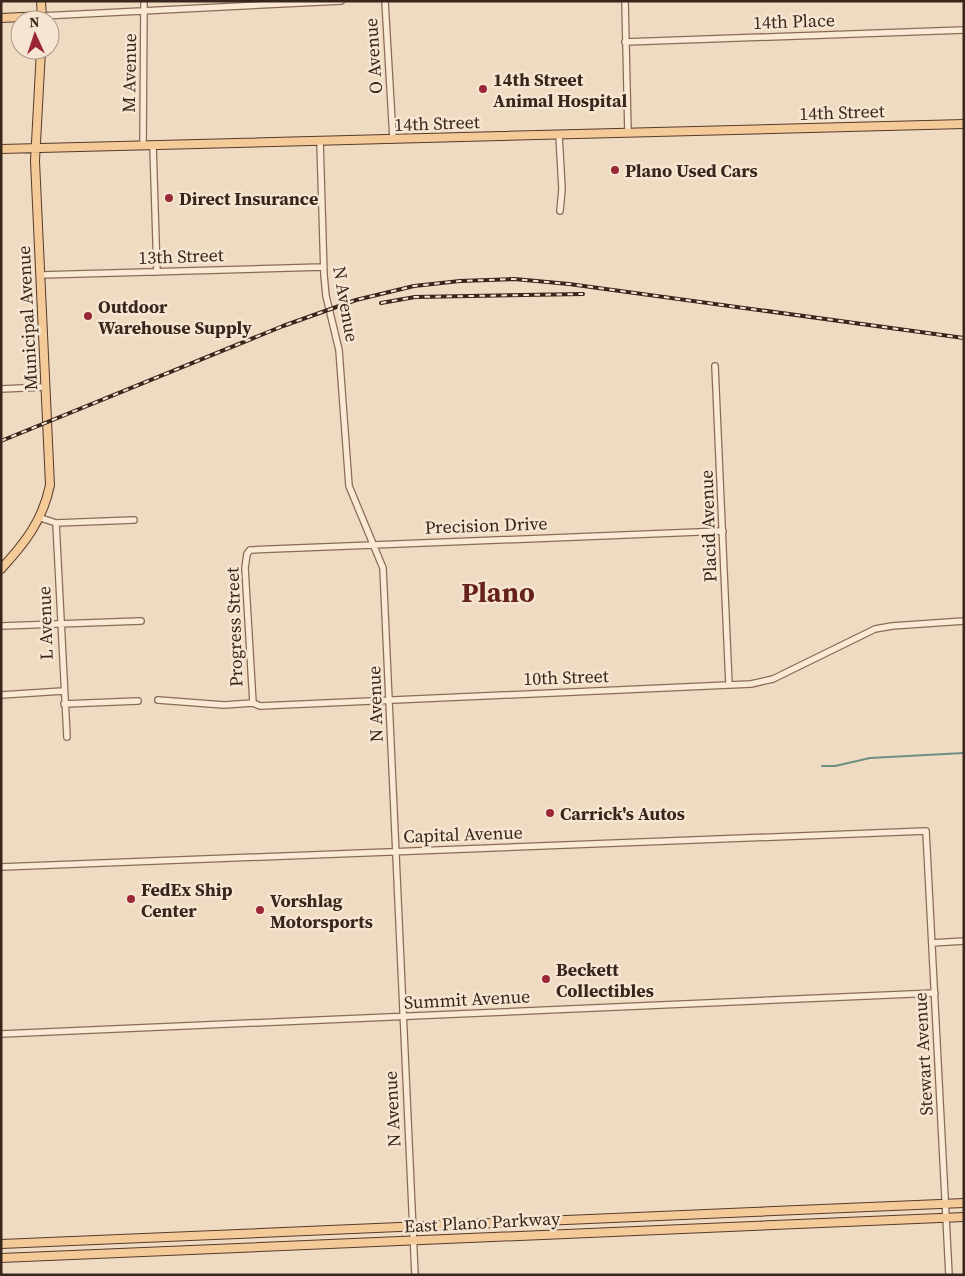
<svg xmlns="http://www.w3.org/2000/svg" width="965" height="1276" viewBox="0 0 965 1276" font-family="'Source Serif 4',serif">
<style>
.lines{fill:none;stroke-linecap:round;stroke-linejoin:round}
.stream{stroke:#6b8f81;stroke-width:2}
.minor-casing{stroke:#896b58;stroke-width:8}
.major-casing{stroke:#563a2d;stroke-width:10}
.minor{stroke:#f9e9d5;stroke-width:5.5}
.major{stroke:#f3ca98;stroke-width:8}
.rail-casing{stroke:#38261d;stroke-width:4}
.rail{stroke:#f6e6d1;stroke-width:2;stroke-dasharray:5.5;stroke-linecap:butt}
.poi-dot{fill:#992737;stroke:#f6e6d1;stroke-width:2}
.labels{text-anchor:middle;dominant-baseline:central;stroke-width:5;stroke-linejoin:round;paint-order:stroke}
.street-label{font-size:18px;fill:#38261d;stroke:#f6e6d1}
.poi-label{font-size:18px;font-weight:bold;fill:#38261d;stroke:#f6e6d1;text-anchor:start}
.town-label{font-size:28px;font-weight:bold;fill:#66211b;stroke:#f6e6d1}
</style>
<rect width="100%" height="100%" fill="#efdbc1"/>
<g class="lines">
<path class="stream" d="M822,766h13l35,-8 94,-5"/>
<g class="minor-casing">
<path id="minor" d="M385,1l8,138
M625,1l3,132
M42,16l299,-15
M625,42l339,-12
M559,135l3,54 -2,22
M320,141l4,134 2,21 13,54 10,136 34,82 32,707
M143,146l1,-145
M153,146l4,126
M40,275l283,-8
M715,366l14,319
M1,389l44,-2
M41,518l15,5 11,214
M56,523l78,-3
M1,626l140,-5
M1,695l62,-4
M158,700l66,5 29,-2 7,3 491,-22 22,-5 102,-50 17,-3 72,-5
M253,703l-8,-135 2,-14 3,-4 473,-19
M64,704l74,-3
M1,867l925,-36 23,444
M932,943l32,-2
M1,1034l934,-41"/>
</g>
<g class="major-casing">
<path id="major" d="M41,1l1,18
M1,18l41,-2
M1,149l963,-25
M1,569c24,-26 42,-49 49,-84l-15,-324 6,-111
M1,1244l963,-41
M1,1258l963,-41"/>
</g>
<use href="#minor" class="minor"/>
<use href="#major" class="major"/>
<g class="rail-casing">
<path id="rail" d="M381,303l34,-6 168,-3
M1,441l282,-115 73,-26 58,-14 46,-5 54,-2 55,5 395,54"/>
</g>
<use href="#rail" class="rail"/>
</g>
<g class="poi-dot">
<circle cx="483" cy="89" r="5"/>
<circle cx="615" cy="170" r="5"/>
<circle cx="169" cy="198" r="5"/>
<circle cx="88" cy="316" r="5"/>
<circle cx="550" cy="813" r="5"/>
<circle cx="131" cy="899" r="5"/>
<circle cx="260" cy="910" r="5"/>
<circle cx="546" cy="979" r="5"/>
</g>
<g class="labels">
<g class="street-label">
<text transform="translate(794 21) rotate(-2)">14th Place</text>
<text transform="translate(373 56) rotate(-94)">O Avenue</text>
<text transform="translate(129 73) rotate(-89)">M Avenue</text>
<text transform="translate(842 112) rotate(-2)">14th Street</text>
<text transform="translate(437 123) rotate(-2)">14th Street</text>
<text transform="translate(181 256) rotate(-2)">13th Street</text>
<text transform="translate(346 304) rotate(80)">N Avenue</text>
<text transform="translate(27 318) rotate(-93)">Municipal Avenue</text>
<text transform="translate(486 525) rotate(-2)">Precision Drive</text>
<text transform="translate(708 526) rotate(-92)">Placid Avenue</text>
<text transform="translate(45 623) rotate(-92)">L Avenue</text>
<text transform="translate(234 627) rotate(-92)">Progress Street</text>
<text transform="translate(566 677) rotate(-2)">10th Street</text>
<text transform="translate(375 704) rotate(-92)">N Avenue</text>
<text transform="translate(463 834) rotate(-2)">Capital Avenue</text>
<text transform="translate(467 999) rotate(-3)">Summit Avenue</text>
<text transform="translate(923 1054) rotate(-93)">Stewart Avenue</text>
<text transform="translate(392 1109) rotate(-93)">N Avenue</text>
<text transform="translate(482 1222) rotate(-3)">East Plano Parkway</text>
</g>
<g class="poi-label">
<text x="493" y="79">14th Street<tspan x="493" dy="21">Animal Hospital</tspan></text>
<text x="625" y="170">Plano Used Cars</text>
<text x="179" y="198">Direct Insurance</text>
<text x="98" y="306">Outdoor<tspan x="98" dy="21">Warehouse Supply</tspan></text>
<text x="560" y="813">Carrick's Autos</text>
<text x="141" y="889">FedEx Ship<tspan x="141" dy="21">Center</tspan></text>
<text x="270" y="900">Vorshlag<tspan x="270" dy="21">Motorsports</tspan></text>
<text x="556" y="969">Beckett<tspan x="556" dy="21">Collectibles</tspan></text>
</g>
<g class="town-label">
<text x="498" y="592">Plano</text>
</g>
</g>
<rect width="965" height="1276" fill="none" stroke="#38261d" stroke-width="5"/>
<g transform="translate(35 35) rotate(357)"><circle r="24" fill="#f6e6d1" stroke="#aa9989"/>
<path d="M0-4L9 19L0 12L-9 19Z" fill="#992737"/>
<text y="-8" font-size="14" font-weight="bold" text-anchor="middle" fill="#38261d">N</text>
</g>
</svg>
